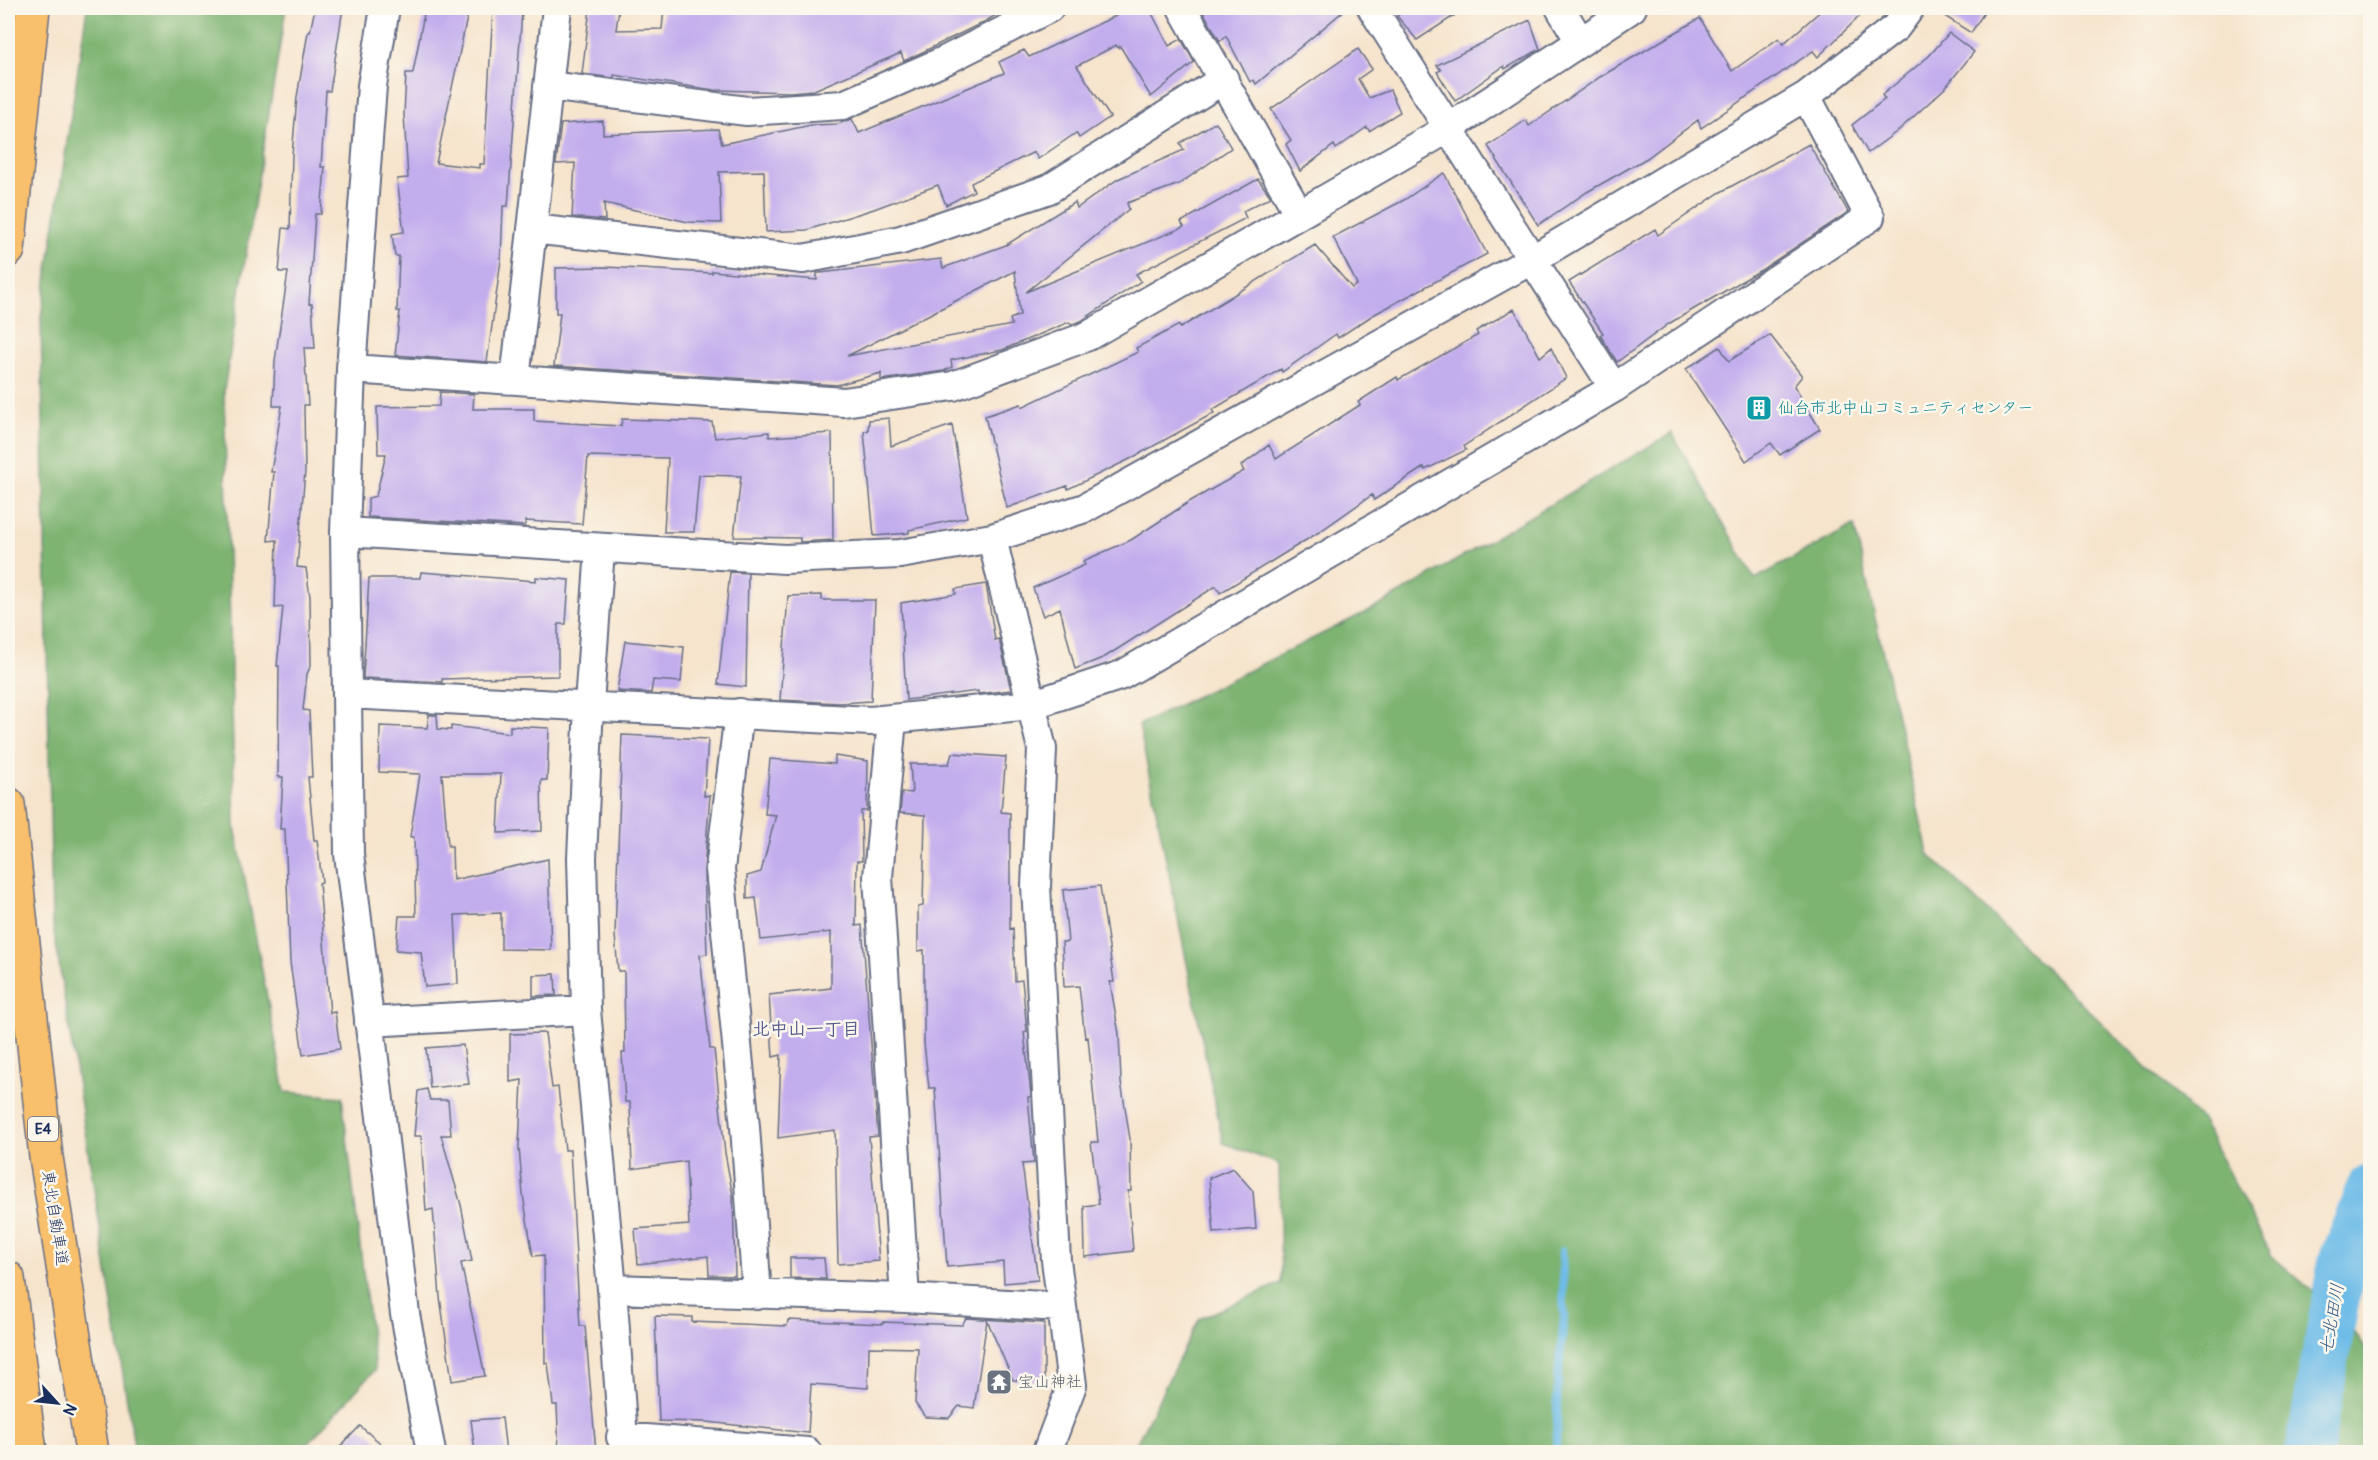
<svg xmlns="http://www.w3.org/2000/svg" width="2378" height="1460" viewBox="0 0 2378 1460" font-family="Pangolin,'Klee One',sans-serif">
<rect width="100%" height="100%" fill="#fbf7ec"/>
<filter id="ink" filterUnits="userSpaceOnUse"><feTurbulence type="fractalNoise" baseFrequency=".0167" numOctaves="2"/><feDisplacementMap in="SourceGraphic" scale="12" xChannelSelector="R" yChannelSelector="G"/><feConvolveMatrix kernelMatrix="1 2 1 2 8 2 1 2 1" color-interpolation-filters="sRGB"/></filter>
<filter id="wash" filterUnits="userSpaceOnUse"><feTurbulence type="fractalNoise" baseFrequency=".008" numOctaves="4" result="noise"/><feDisplacementMap in="SourceGraphic" scale="24" xChannelSelector="R" yChannelSelector="G"/><feGaussianBlur stdDeviation="1.35" result="paint"/><feColorMatrix in="noise" values="0 0 0 0 0 0 0 0 0 0 0 0 0 0 0 0 0 1.4 0 .05"/><feComposite in="paint" operator="in"/></filter>
<g filter="url(#wash)">
<rect width="100%" height="100%" fill="#f6e4cc"/>
<path fill="#7eb472" stroke="#4c7268" stroke-width="1.5" d="M87,8H286L224,390L235,827L285,1092L342,1097L375,1370L300,1452H135L52,919L41,317Z
M1672,433L1755,579L1854,525L1928,853L2202,1121L2272,1256L2349,1323L2370,1356V1452H1132L1199,1319L1281,1283L1279,1164L1223,1143L1139,725L1380,605Z"/>
<g fill="none" stroke-linecap="round" stroke-linejoin="round">
<path stroke="#6ebce8" stroke-width="8" d="M1556,1452L1558,1380L1564,1317L1562,1251"/>
<path stroke="#6ebce8" stroke-width="48" d="M2309,1452L2342,1262L2370,1189"/>
</g>
<g id="blocks">
<path fill="#c3aeed" fill-rule="evenodd" d="M315,8H343L330,91H326L321,167H325L321,214H315L309,304H312L315,348H304L308,405H304L305,471L297,567L306,568L310,597L311,665L307,674L303,710L309,711L312,777H308L314,840H317L322,882L319,883L330,1013L335,1012L340,1049L303,1055L290,962L285,829H280L283,777H278L279,666H277L283,607L275,608L277,540L268,541L274,472H271L282,406H273L275,361L288,272H279L283,228L290,229L292,155L297,97L308,32H310Z
M425,8H469L436,163L480,168V164H484L493,8L522,11L508,206H503L501,260L487,362L395,355L400,311H397L399,256H395L392,234L404,232L397,179L408,178L404,115L406,73H413Z
M590,8H619L616,30L662,29L664,8H1008L984,22L904,61L901,53L814,90L790,92L714,90L614,75V78L582,74Z
M1132,8H1149L1169,46L1181,39L1194,62L1151,97L1120,46L1118,48L1116,45L1077,66L1110,117L1079,138L1076,133L1038,159L1034,152L971,183L974,191L946,205L938,185L874,209L807,230L766,232L764,171L719,172L721,223L688,222L604,203L605,220L572,217L575,163L556,164L561,124L603,121V134L718,129L722,144L811,125L838,124L852,119L859,133L1004,73L999,62L1024,50L1029,57Z
M1201,8H1347L1256,84L1254,80L1250,82L1226,36L1220,41Z
M1408,8H1466L1417,40L1397,16Z
M1824,8H1868L1818,57L1813,51L1701,128L1698,120L1647,158L1587,192L1538,225L1488,146L1526,120L1529,126L1600,77L1700,18L1732,71L1779,38L1783,44Z
M1932,8H1987L1971,33Z
M1530,20L1540,49L1505,69L1504,66L1455,101L1437,72L1441,70L1437,65Z
M1949,33L1974,52L1945,88L1899,130L1868,153L1852,125L1885,99L1882,95L1929,56Z
M1358,49L1372,69L1358,79L1369,98L1390,90L1400,112L1369,131L1367,127L1336,149L1334,145L1300,171L1286,144L1291,140L1271,109Z
M1216,122L1231,148L1179,184L1127,203L1129,209L1026,292L1184,227L1181,222L1258,179L1271,197L1243,211L1246,218L1136,274L1141,281L1081,321L1072,324L1069,322L1002,350L951,360L952,367L944,371L881,380V373L837,385L554,366L560,313H556V268L605,267L712,273V271L817,280V273H820L941,259L943,268L1006,245L1075,202L1077,208L1118,179L1184,150L1180,143ZM1015,271L1020,315L1010,319L1012,325L847,356Z
M1809,144L1848,212L1761,270L1670,323L1617,362L1600,335L1603,333L1569,282L1655,229L1658,235L1719,193Z
M1444,173L1487,254L1373,315L1338,338L1336,334L1282,372L1281,369L1212,410L1214,413L1128,460L1068,489L1067,486L1007,508L985,416L1021,404L1022,407L1138,352L1136,348L1179,325L1180,328L1315,245L1352,288L1357,284L1333,237L1404,200Z
M1514,309L1540,357L1551,348L1566,378L1464,446L1466,450L1425,470L1424,467L1374,500L1372,495L1319,532L1220,593L1216,586L1105,657L1075,669L1060,608L1043,616L1033,588L1085,565L1083,561L1131,540L1189,502L1244,471L1241,466L1269,445L1276,459L1360,405L1358,402L1397,377L1398,380L1478,335L1476,331Z
M1770,335L1802,376L1794,386L1820,429L1780,455L1771,443L1746,461L1686,369L1720,347L1729,361Z
M440,392L474,394L473,409H534V421L621,426L622,419L712,422L715,438L769,432V437L832,433L833,540L800,542V538L734,537L741,476L699,475L694,532H664L668,458L588,456L582,524L525,521V526L368,517V498L376,496L386,454H378L377,407L439,406Z
M889,418L891,446L952,425L967,517L909,530V533L874,536L864,431H868L869,420Z
M421,572L536,581V577L569,580L566,624H558V676L442,679V682L363,678L369,578H420Z
M730,572L748,573L746,687L718,684Z
M986,584L995,640L999,639L1011,690L978,694V691L906,700L901,603L956,594L955,589Z
M822,595V600H875L871,701L840,703L780,700L788,596Z
M625,641L684,647L681,682L653,680L651,693L617,691Z
M429,715H437L438,729L451,730V726L510,733V726L549,728L547,780H541L542,831L498,833L501,774H442L448,846H452L453,880L548,859L551,950L501,949V913L455,915L458,984L425,987L421,952L396,950L399,916H416L414,837H410L420,774L379,772L380,726L427,728Z
M622,735L708,739L704,796L710,795L704,870L707,954L700,955L710,1049H714L725,1153L733,1196L735,1276L709,1275L708,1256L638,1264L635,1229L689,1225L686,1161L632,1169L630,1102H625L622,1053H625L624,971H618L615,935Z
M952,753L1006,757L1001,812L1010,813V929L1013,928L1015,981L1022,980L1027,1031L1024,1032L1030,1085L1031,1097H1028L1034,1163L1022,1164L1038,1280L1004,1283L1003,1262L947,1267L935,1088H929L924,1043V950L918,951V907L923,906L925,815L900,813L902,792L912,793L910,764H949Z
M835,756L868,761L867,811H861L862,861H857L856,926L862,925L878,1136L869,1137L879,1261L838,1264L835,1130L778,1138L781,1055L773,1057L769,995L831,988V932L761,940L756,898L747,899V876L761,872L776,815L765,814L770,759L835,764Z
M1100,886L1114,982H1110L1119,1034L1121,1082L1130,1139L1131,1191H1128L1133,1251L1085,1257L1084,1206L1099,1204L1091,1142H1098L1088,1037L1085,1038L1079,986L1064,987L1062,942H1068L1063,890Z
M555,974L556,995L533,996V975Z
M545,1033L552,1088L558,1087L565,1150H570L580,1326H585L596,1452H559L557,1405H553L548,1363H545L544,1255L533,1256L523,1195L519,1148L522,1080L510,1082V1034Z
M463,1045L469,1084L430,1088L426,1048Z
M427,1089L430,1100H448L451,1135H441L461,1205L472,1261L461,1263L485,1376L452,1381L440,1297L433,1209L426,1211L421,1136H414L418,1091Z
M1233,1168L1253,1191L1256,1229L1214,1233L1209,1178Z
M790,1258H824L826,1279L790,1278Z
M655,1316L692,1317V1322L787,1326L788,1320L883,1324V1322L962,1325L966,1318L1044,1323V1381L1013,1380L987,1320L974,1408L959,1406L949,1418L925,1417L915,1403L918,1348L869,1347L868,1388L811,1384L808,1433L707,1422L659,1421Z
M502,1418L506,1452H475L471,1420Z
M360,1426L391,1452H335Z"/>
</g>
</g>
<g filter="url(#ink)">
<use href="#blocks" fill-opacity="0" stroke="#686e84" stroke-width="1.5"/>
<g fill="none" stroke-linecap="round" stroke-linejoin="round">
<g stroke="#686e84" stroke-width="32">
<path id="street" d="M385,8L372,86L351,369L345,532L349,854L405,1314L431,1452
M1182,8L1299,214
M1372,8L1614,388
M1560,8L1580,41
M548,86L747,111L843,105L946,60L1049,8
M532,229L803,259L901,240L1049,189L1224,79
M351,369L844,402L953,386L1088,336L1449,128L1632,8
M515,380L557,8
M345,532L785,559L900,554L992,538L1085,508L1533,259L1806,96L1896,27L1910,8
M992,538L1042,749L1036,886L1056,1260L1072,1385L1047,1452
M600,549L589,704L582,858L586,1010L612,1289L624,1452
M347,694L871,721L1031,705L1122,675L1614,388L1870,217L1806,96
M739,713L720,869L745,1127L757,1295
M892,719L878,877L905,1298
M369,1022L586,1010
M612,1289L905,1298L1061,1307
M621,1437L807,1452"/>
</g>
<g stroke="#686e84" stroke-width="36">
<path id="highway" d="M8,250L33,8
M8,804L46,1157L92,1452
M8,1278L30,1452"/>
</g>
<use href="#street" stroke="#fff" stroke-width="28"/>
<use href="#highway" stroke="#f8bf6c" stroke-width="33"/>
</g>
</g>
<defs>
<g id="building-square" transform="scale(1.35)"><rect x="-9" y="-9" width="18" height="18" rx="4" fill="#0f9aa8" stroke="#fbf7ec"/><path d="M-4-6H4V6H1V3H-1V6H-4ZM-2.5-4.3h1.7v1.8h-1.7ZM.8-4.3h1.7v1.8H.8ZM-2.5-1h1.7V.8h-1.7ZM.8-1h1.7V.8H.8Z" fill="#fff"/></g>
<g id="temple-square" transform="scale(1.35)"><rect x="-9" y="-9" width="18" height="18" rx="4" fill="#6b7280" stroke="#fbf7ec"/><path d="M0-6L5-2H3V0L6.5 2.5H4V6H1.5V3h-3V6H-4V2.5H-6.5L-3 0V-2H-5Z" fill="#fff"/></g>
</defs>
<g fill-rule="evenodd">
<use href="#building-square" x="1759" y="408"/>
<use href="#temple-square" x="999" y="1382"/>
</g>
<g text-anchor="middle" dominant-baseline="central" stroke-width="5" stroke-linejoin="round" paint-order="stroke">
<rect fill="#fbf7ec" stroke="#5e6b89" stroke-width="1.5" x="28" y="1117" width="30" height="24" rx="4.5"/>
<g font-size="15" font-weight="bold" fill="#1b2f5e">
<text x="43" y="1129">E4</text>
</g>
<g font-size="16" fill="#0d838f" stroke="#fbf7ec" text-anchor="start">
<text x="1778" y="408">仙台市北中山コミュニティセンター</text>
</g>
<g font-size="16" fill="#1b2f5e" stroke="#fbf7ec">
<text transform="translate(55 1218) rotate(81)">東北自動車道</text>
</g>
<g font-size="16" fill="#5b616d" stroke="#fbf7ec" text-anchor="start">
<text x="1018" y="1382">宝山神社</text>
</g>
<g font-size="18" font-weight="bold" fill="#565b90" stroke="#fbf7ec">
<text x="806" y="1029">北中山一丁目</text>
</g>
<g font-size="18" font-style="italic" fill="#345987" stroke="#fbf7ec">
<text transform="translate(2332 1319) rotate(-80)">七北田川</text>
</g>
</g>
<rect width="2378" height="1460" fill="none" stroke="#fbf7ec" stroke-width="30"/>
<g transform="translate(57 1403) rotate(117)" stroke="#fbf7ec" stroke-width="4.5" paint-order="stroke">
<path d="M0-4.5L10 22L0 15L-10 22Z" fill="#1b2f5e"/>
<text y="-9" font-size="16" font-weight="bold" text-anchor="middle" fill="#1b2f5e">N</text>
</g>
</svg>
